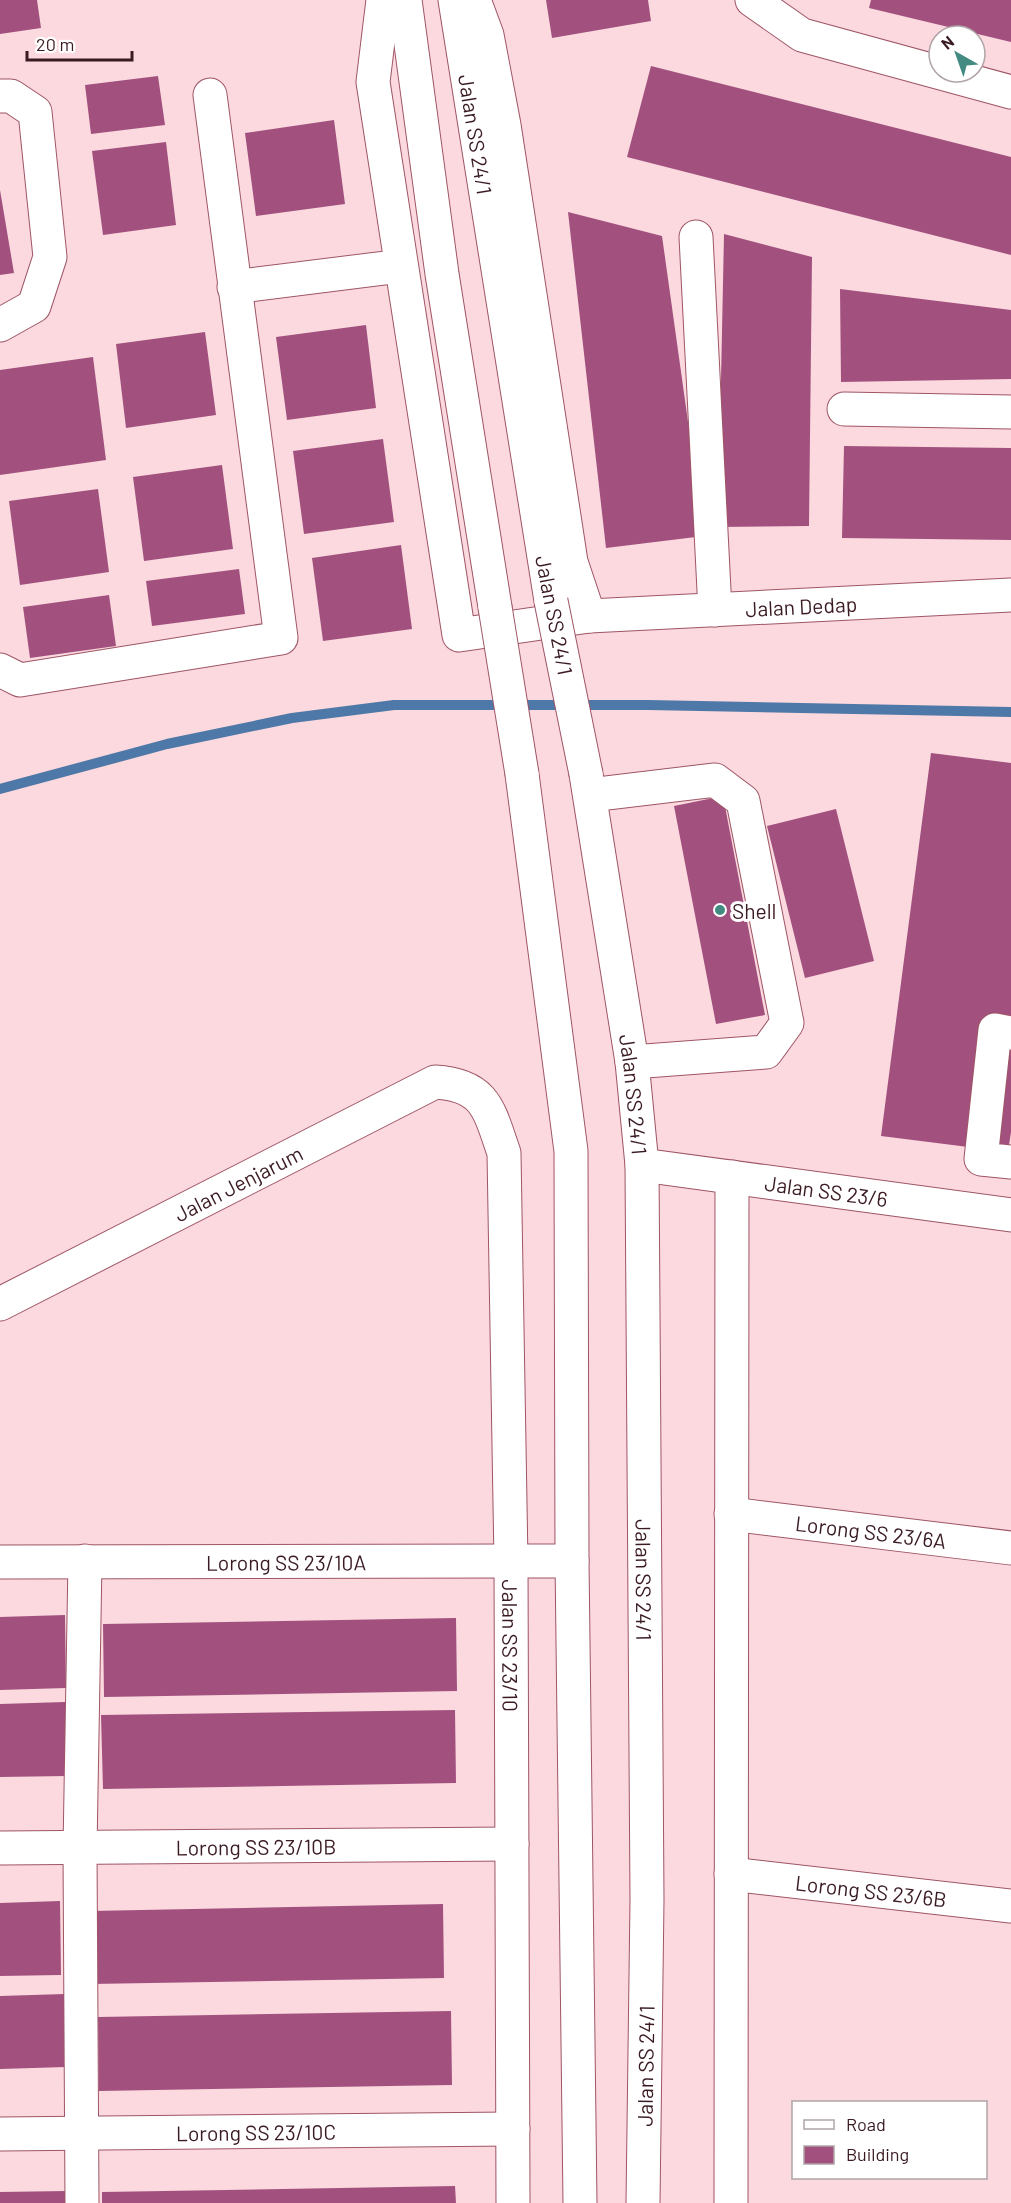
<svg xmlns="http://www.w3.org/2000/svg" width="1011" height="2203" viewBox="0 0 1011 2203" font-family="Barlow,sans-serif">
<rect width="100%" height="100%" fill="#fbd9de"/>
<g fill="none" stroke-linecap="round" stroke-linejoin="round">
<path stroke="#4e78a7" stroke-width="10" d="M0,789L167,744L292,718L394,705H648L1011,712"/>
</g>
<path fill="#a2517f" d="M0,0H37L41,28L0,34Z
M546,0H648L651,21L552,38Z
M871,0H1011V42L869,8Z
M651,66L1011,157V255L627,157Z
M158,76L165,125L91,134L85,85Z
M334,120L345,204L256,216L245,133Z
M166,142L176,225L103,235L92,151Z
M0,190L14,273L0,275Z
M568,212L662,236L704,536L606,548Z
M724,234L812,257L809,526L718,527Z
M840,289L1011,310V379L841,382Z
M366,325L376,408L287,420L276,337Z
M205,332L216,415L126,428L116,344Z
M93,357L106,460L0,475V370Z
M383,439L394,522L304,534L293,451Z
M844,446L1011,448V540L842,538Z
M222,465L233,549L144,561L133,477Z
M98,489L109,572L20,585L9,501Z
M401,545L412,629L323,641L312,558Z
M239,569L245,614L152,626L146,581Z
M109,595L116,646L30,658L23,607Z
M931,753L1011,763V1132L1008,1152L881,1136Z
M723,796L765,1015L716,1024L674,806Z
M836,809L874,961L805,978L767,826Z
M65,1615L66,1688L0,1690V1617Z
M456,1618L457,1691L104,1697L103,1624Z
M65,1702L67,1776L0,1777V1704Z
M455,1710L456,1783L103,1789L101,1715Z
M60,1901L61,1975L0,1976V1903Z
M443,1904L444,1978L91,1984L90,1911Z
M65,1994L66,2067L0,2069V1996Z
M451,2011L452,2085L99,2091L98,2017Z
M455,2186L456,2203H102V2192Z
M66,2191V2203H0V2192Z"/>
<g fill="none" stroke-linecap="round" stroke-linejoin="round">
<g stroke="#9e5565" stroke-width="35">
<g id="minor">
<path id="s1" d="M383,0L373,82L459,635L589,616L1011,595"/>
<path d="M474,0L487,35L504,125L571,562L589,616"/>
<path d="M752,0L802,35L1011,92"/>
<path d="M0,96H11L35,112L50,257L34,306L0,325"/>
<path d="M696,237L715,610"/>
<path d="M234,287L401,266"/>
<path d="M844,409L1011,412"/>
<path d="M0,670L20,680L281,638L210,95"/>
<path d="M590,795L715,780L743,801L787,1023L766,1052L632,1062"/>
<path d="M1011,1033L995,1030L981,1159L1011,1162"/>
<path id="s2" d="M642,1165L1011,1215"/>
<path id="s3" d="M0,1304L435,1082C486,1085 489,1110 504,1153L511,1562L513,2203"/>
<path id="s4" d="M731,1514L1011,1548"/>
<path id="s5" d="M0,1562L572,1561"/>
<path id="s6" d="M0,1848L512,1844"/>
<path id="s7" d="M731,1874L1011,1906"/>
<path id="s8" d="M0,2134L513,2129"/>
<path d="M82,2203L80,1849L85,1561"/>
<path d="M731,2203L732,1177"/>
</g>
</g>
<g stroke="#9e5565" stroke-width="35">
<g id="major">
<path d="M405,0L442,274L495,607"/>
<path id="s9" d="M455,0L551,601"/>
<path d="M522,774L571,1151L572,1561L580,2203"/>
<path id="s10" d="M586,774L632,1062L642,1165L647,1900L643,2203"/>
</g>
</g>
<use href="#minor" stroke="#fff" stroke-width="33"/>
<use href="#major" stroke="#fff" stroke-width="33"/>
<g stroke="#9e5565" stroke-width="35" stroke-linecap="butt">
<path id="major-bridge" d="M551,601L586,774
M495,607L522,774"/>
</g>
<use href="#major-bridge" stroke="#fff" stroke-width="33"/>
</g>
<circle fill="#438a83" stroke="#fff" stroke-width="2" cx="720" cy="910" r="6"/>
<g text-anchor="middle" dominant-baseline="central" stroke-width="6" stroke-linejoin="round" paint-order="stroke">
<g font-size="21" fill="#3a1b22" stroke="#fff">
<text stroke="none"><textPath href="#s9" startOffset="136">Jalan SS 24/1</textPath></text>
<text stroke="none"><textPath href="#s1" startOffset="986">Jalan Dedap</textPath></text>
<text transform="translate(555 615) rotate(79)">Jalan SS 24/1</text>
<text stroke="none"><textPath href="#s10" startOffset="324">Jalan SS 24/1</textPath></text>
<text stroke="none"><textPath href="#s3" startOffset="267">Jalan Jenjarum</textPath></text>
<text stroke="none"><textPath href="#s2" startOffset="186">Jalan SS 23/6</textPath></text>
<text stroke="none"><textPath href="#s4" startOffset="141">Lorong SS 23/6A</textPath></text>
<text stroke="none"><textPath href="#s5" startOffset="286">Lorong SS 23/10A</textPath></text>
<text stroke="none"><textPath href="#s10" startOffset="810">Jalan SS 24/1</textPath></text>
<text stroke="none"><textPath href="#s3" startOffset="1090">Jalan SS 23/10</textPath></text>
<text stroke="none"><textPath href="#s6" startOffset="256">Lorong SS 23/10B</textPath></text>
<text stroke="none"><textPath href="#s7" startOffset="141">Lorong SS 23/6B</textPath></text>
<text transform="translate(645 2066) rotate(-89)">Jalan SS 24/1</text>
<text stroke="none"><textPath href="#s8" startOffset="256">Lorong SS 23/10C</textPath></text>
</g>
<g font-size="21" fill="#3a1b22" stroke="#fff" text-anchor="start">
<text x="732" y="910">Shell</text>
</g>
</g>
<rect x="792" y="2101" width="195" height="78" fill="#ffffff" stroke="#b0a4a7" stroke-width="1.5"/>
<rect x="804" y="2120" width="30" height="9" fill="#ffffff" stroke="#b0a4a7" stroke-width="1.5"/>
<text x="846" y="2131" font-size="18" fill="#3a1b22">Road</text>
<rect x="804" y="2146" width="30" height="18" fill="#a2517f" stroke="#b0a4a7" stroke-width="1.5"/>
<text x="846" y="2161" font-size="18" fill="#3a1b22">Building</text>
<g transform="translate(957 54) rotate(320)"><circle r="28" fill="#ffffff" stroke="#b0a4a7" stroke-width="1.5"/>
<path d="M0-4.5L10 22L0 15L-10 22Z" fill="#438a83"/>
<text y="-9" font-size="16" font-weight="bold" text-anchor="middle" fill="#3a1b22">N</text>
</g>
<path d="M27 51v9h105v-9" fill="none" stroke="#3a1b22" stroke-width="3"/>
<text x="36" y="51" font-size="18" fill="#3a1b22" stroke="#ffffff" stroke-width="4.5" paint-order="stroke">20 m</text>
</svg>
